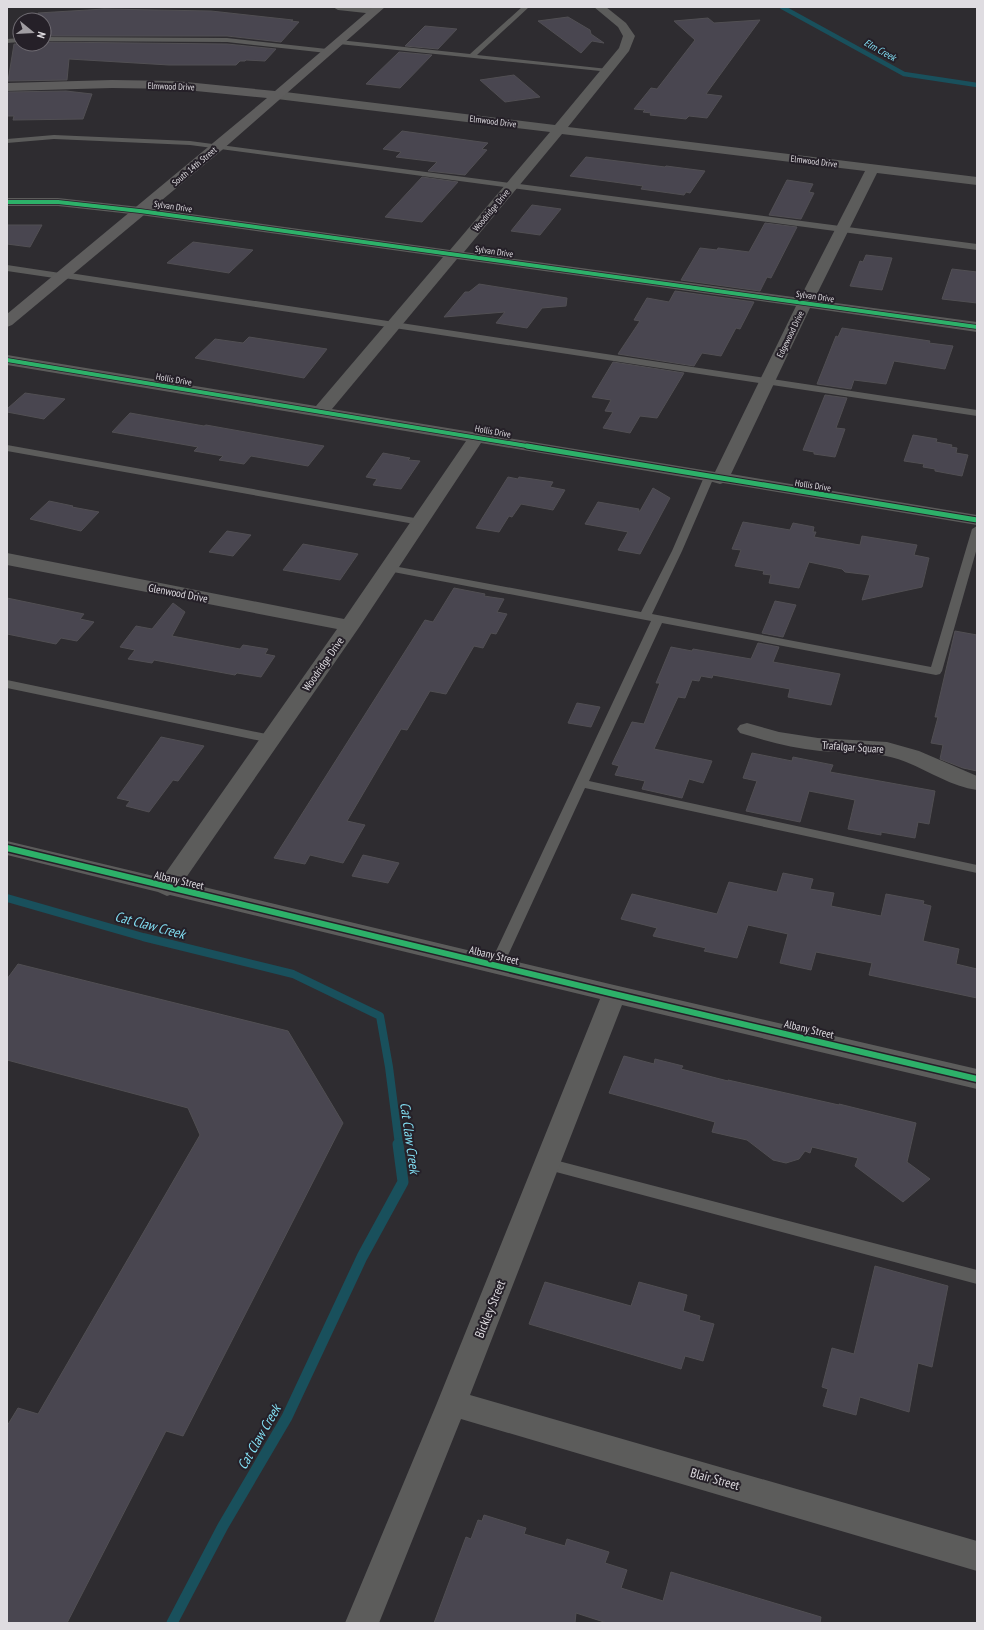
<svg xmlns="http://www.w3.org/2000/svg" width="984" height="1630" viewBox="0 0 984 1630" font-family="'PT Sans Narrow',sans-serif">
<rect width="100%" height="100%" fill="#2e2c30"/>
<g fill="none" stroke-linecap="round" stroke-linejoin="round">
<path stroke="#19505c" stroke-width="4.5" d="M782,7L904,74L977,85"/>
<path stroke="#19505c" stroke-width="8" d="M7,898L143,937L293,974L380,1016L389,1067L399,1145"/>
<path stroke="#19505c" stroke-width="11" d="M172,1623L223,1526L287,1417L362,1257L403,1182L398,1144"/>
</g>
<path fill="#494650" stroke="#514f53" d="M104,9L211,11L293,20L291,21L299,22L281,42L227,36H44V20H39L38,13Z
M568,17L590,30L591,34L604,43L592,41L581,53L538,21Z
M708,18L714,23L760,20L706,94L722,96L707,118L689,116L686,119L650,115L651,113L643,112L645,110L634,109L651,88L657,89L695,40L674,21Z
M425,26L457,29L438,49L405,46Z
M44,42L227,44L276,49L265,61L246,60L245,61H240L236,65H169L69,59L67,80L8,81L14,44H44Z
M399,52L432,55L400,88L366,84Z
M514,75L540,97L505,102L480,80Z
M66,91L92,94L83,119L13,120L14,116H7V92Z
M402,131L488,143L482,149L487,150L465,175L428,171L437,162L396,157L401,152L383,149Z
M586,157L665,167L666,166L705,171L690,193L686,192L684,195L641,189L643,186L570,176Z
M422,177L458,182L422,222L385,217Z
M787,180L813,184L809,192L814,193L801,219L769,215Z
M532,205L561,209L540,235L511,231Z
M765,223L797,227L771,278L767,277L760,291L681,280L700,248L717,250L718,248L749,252Z
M7,225H42L30,247L7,244Z
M193,242L253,250L229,273L167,263Z
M866,255L892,258L882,290L850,286L860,261L863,262Z
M952,269L977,272V303L942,299Z
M479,284L567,298L566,306L542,308L527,328L496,323L505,312L444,317L465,292H469Z
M675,291L754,302L740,329L736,328L721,356L702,353L694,366L618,354L640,321L634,320L647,298L669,302Z
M842,328L930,341L929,343L953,346L945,369L894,361L886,384L854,380L851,389L817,384L836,336L838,337Z
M249,337L327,349L304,378L195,358L215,339L243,343Z
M613,362L684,373L657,418L640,416L630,433L603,428L613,412L605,411L611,400L592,397Z
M25,393L65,399L44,419L7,412V409Z
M825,395L847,398L836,428L845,429L835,457L814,454V452L803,450Z
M130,413L204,426L206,425L324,446L308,466L251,456L244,464L219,460L223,456L194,451L198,447L112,432Z
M913,435L937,439L936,442L952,445L951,447L957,448L956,453L968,455L962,476L935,471V469L923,467L924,464L904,461Z
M383,453L410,458L408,460L420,461L401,489L373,485L377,479L366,477Z
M508,477L518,479L519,477L553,482L550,487L565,490L553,510L521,504L512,517L509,516L499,532L476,528Z
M653,488L670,498L640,554L618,550L628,532L585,524L598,502L639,509L638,511H640Z
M49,501L73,506L72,507L99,512L81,531L30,519Z
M743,522L790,530L793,523L814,527L813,532H816L814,537L860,545L862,536L917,545L914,555L929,558L922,587L862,600L870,575L845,572L842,569L809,562L799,588L769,583L771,575L763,574L764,571L735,566L741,550L732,549Z
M227,531L251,535L233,556L209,552Z
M303,544L358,554L340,580L283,570Z
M454,588L485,594L484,596L504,599L497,612L507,614L496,634L491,633L483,648L474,646L446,694L430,691L407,730L401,729L347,821L365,825L343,863L310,855L305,864L274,858L425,620L433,622Z
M7,598L84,614L80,619L94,622L77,641L61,638L56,644L7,634Z
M775,601L796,605L783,637L762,633Z
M173,603L185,612L172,636L240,649L243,645L268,649L265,654L275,656L261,677L237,673L235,675L154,660L152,663L128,659L135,650L120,647L136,626L152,629Z
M955,631L977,635V771L963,768L940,759L943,745L931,743L938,717H935Z
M758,643L779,647L773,662L840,674L831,705L788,697L790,689L713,675L712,678L701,676L699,681L692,680L685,698L678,697L654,749L712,761L703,783L689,779L682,798L642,789L645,781L615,775L619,766L612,764L632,722L644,724L660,683H656L671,647L692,651L693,649L751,659Z
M577,703L600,707L591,727L568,723Z
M161,737L204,746L178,781L173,780L149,812L126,806L130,801L117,798Z
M752,753L792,761L793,757L833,765L830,772L935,791L929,824L918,822L915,838L881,832V835L848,829L855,800L809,791L800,822L746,811L757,781L743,778Z
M363,855L399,863L388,883L352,876Z
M783,873L813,879L810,889L834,893L831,906L881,916L886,894L924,901L923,904L931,906L923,941L959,949L956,964L977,969V998L869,975L872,963L816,952L811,970L780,963L788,934L748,925L737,958L704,951L706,948L653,936L657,928L621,919L632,894L717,914L729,882L777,892Z
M18,964L288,1031L343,1123L183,1436L166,1431L67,1623H7V1426L18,1408L38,1414L200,1135L188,1108L7,1060V979Z
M624,1056L654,1064L655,1059L683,1066L681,1069L728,1081V1080L839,1105V1104L916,1123L907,1162L930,1179L903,1202L855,1166L858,1158L812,1147L810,1153L805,1151L799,1159L786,1163L773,1160L747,1140L712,1132L715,1122L609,1093Z
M875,1266L948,1286L932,1367L918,1363L909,1412L860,1397L856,1415L823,1406L828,1389L822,1387L832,1348L854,1354Z
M545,1282L631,1306L639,1282L687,1295L683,1311L700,1316L699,1320L714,1324L703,1361L685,1356L681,1369L529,1324Z
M484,1515L526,1528L524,1534L565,1546L567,1539L609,1552L605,1563L627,1570L621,1588L663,1601L671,1572L821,1617L820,1623H607L576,1613L575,1623H434L466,1537L471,1539L478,1520L482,1521Z"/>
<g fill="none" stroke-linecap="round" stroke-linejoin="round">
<path fill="#5c5c5b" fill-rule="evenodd" d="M522,7H529L477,55L608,69L611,71L610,72L339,44L336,42L339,40L470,54Z
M44,37L227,38L327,49L330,51L327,53L227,42L44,41Z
M20,38V42L7,43V39Z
M54,135L190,141L977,244V250L190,145L54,139L7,143V139Z
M7,265L60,273L63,272L977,410V416L64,278L61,279L7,271Z
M7,445L420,519L425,522L420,525L7,451Z
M709,474L714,477L682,551L652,614L931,667L972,529L977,526V548L942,671L940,674L936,675L662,623L589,781L977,865V873L585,788L503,966L501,970L496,971L491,970L489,966L651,621L388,571L382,568L388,565L641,612L672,551L704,477Z
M7,680L271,735L275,736L277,739L275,742L271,743L7,688Z
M547,1158L977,1270V1284L541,1168L539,1164L541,1160Z"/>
<path fill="#5c5c5b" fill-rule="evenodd" d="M333,7H368L379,9L380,11L375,14L338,10Z
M594,7H606L626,23L635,36L629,51L568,127L977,177V185L877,173L814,300L977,322V332L810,308L731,474L977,515V525L723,483L720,484L713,482L481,443L360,626L183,882L614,985L977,1069V1089L622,1005L470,1395L977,1541V1571L461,1419L379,1623H345L437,1403L600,999L170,895L167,896L158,892L7,855V841L162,878L337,629L7,565V553L344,619L466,441L7,365V355L316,406L443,257L140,215L58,206H7V198H58L140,207L450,250L550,132L277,99L273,98L271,95L273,92L277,91L555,125L619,48L623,36L618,27ZM562,134L865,171L800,298L464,252ZM457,259L796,306L715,472L332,409Z
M747,723L779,732L818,738L887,742L919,751L977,776V790C945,786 918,762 886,756C865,751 842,753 820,751C792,748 766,741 740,733L737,729L740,725Z"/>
<path fill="#5e5d5d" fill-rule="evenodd" d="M373,7H385L222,150L12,325L7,327V314L267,98L176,89L112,88L7,91V83L112,80L176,81L275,91Z"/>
<g stroke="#252028" stroke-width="5.5">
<path id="cycleway-far2" d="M7,202H58L140,211L977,327
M7,360L533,447"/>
</g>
<g stroke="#252028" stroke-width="7">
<path id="cycleway-far1" d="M527,446L977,520"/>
</g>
<g stroke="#252028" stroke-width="9">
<path id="cycleway" d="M7,848L614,994L977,1079"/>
</g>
<use href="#cycleway-far2" stroke="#2db169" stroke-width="4"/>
<use href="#cycleway-far1" stroke="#2db169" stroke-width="5"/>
<use href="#cycleway" stroke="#2db169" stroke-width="6"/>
</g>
<g text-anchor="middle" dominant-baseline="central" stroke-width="4" stroke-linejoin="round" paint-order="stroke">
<g font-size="9" fill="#dfdce1" stroke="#252028">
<text transform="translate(171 86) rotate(2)">Elmwood Drive</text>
<text transform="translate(493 121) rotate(7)">Elmwood Drive</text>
<text transform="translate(814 161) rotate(7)">Elmwood Drive</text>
<text transform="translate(194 166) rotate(-40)">South 14th Street</text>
<text transform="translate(173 206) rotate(8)">Sylvan Drive</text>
<text transform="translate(491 210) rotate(-50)">Woodridge Drive</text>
<text transform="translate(494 251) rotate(8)">Sylvan Drive</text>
<text transform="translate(815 296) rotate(8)">Sylvan Drive</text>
<text transform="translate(790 334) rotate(-64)">Edgewood Drive</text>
<text transform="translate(174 379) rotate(10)">Hollis Drive</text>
<text transform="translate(493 431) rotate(10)">Hollis Drive</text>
<text transform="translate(813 485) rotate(9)">Hollis Drive</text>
</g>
<g font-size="10" font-style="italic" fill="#82dff3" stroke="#252028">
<text transform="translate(880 50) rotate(29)">Elm Creek</text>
</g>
<g font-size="11" fill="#dfdce1" stroke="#252028">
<text transform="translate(178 593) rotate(11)">Glenwood Drive</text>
<text transform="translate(323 664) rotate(-55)">Woodridge Drive</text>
<text transform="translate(853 747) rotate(4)">Trafalgar Square</text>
<text transform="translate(179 880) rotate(13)">Albany Street</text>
<text transform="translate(494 955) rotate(13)">Albany Street</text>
<text transform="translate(809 1029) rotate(13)">Albany Street</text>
</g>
<g font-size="13" fill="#dfdce1" stroke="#252028">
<text transform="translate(490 1309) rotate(-68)">Bickley Street</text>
<text transform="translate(715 1479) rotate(16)">Blair Street</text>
</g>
<g font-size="14" font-style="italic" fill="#82dff3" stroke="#252028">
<text transform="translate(150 925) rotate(15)">Cat Claw Creek</text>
<text transform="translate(410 1138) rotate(82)">Cat Claw Creek</text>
<text transform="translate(259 1437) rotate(-60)">Cat Claw Creek</text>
</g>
</g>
<rect width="984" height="1630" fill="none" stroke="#dfdce1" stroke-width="16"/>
<g transform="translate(32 32) rotate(108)"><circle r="19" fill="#252028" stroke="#6f6b72"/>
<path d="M0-3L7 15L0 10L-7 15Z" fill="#a19ea3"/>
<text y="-6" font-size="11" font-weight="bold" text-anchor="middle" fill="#dfdce1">N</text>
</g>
</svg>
